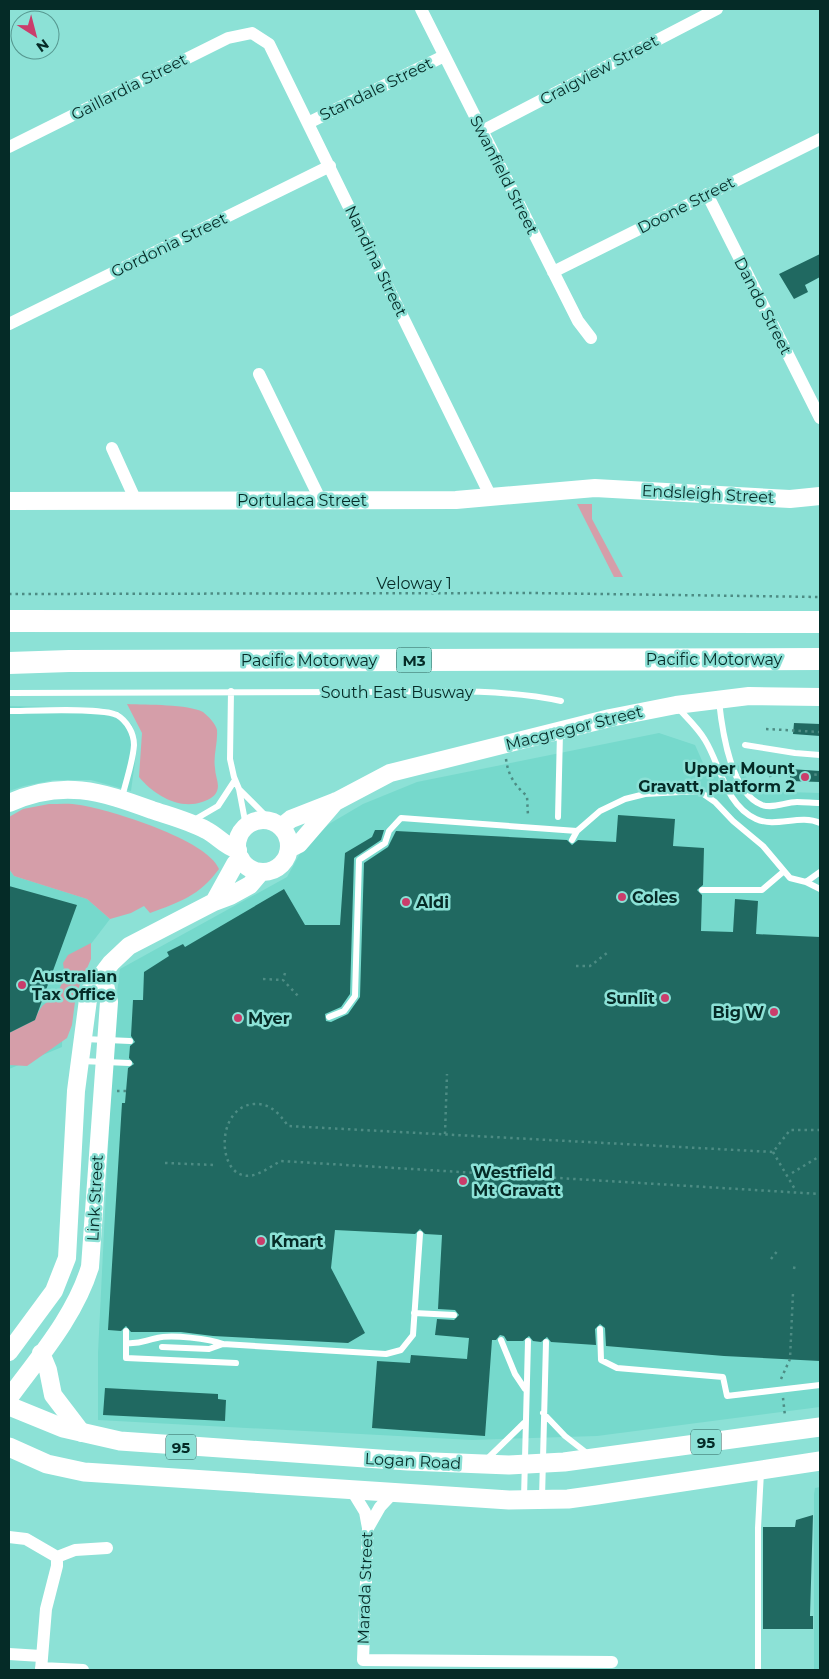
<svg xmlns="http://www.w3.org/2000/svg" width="829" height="1679" viewBox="0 0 829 1679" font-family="Montserrat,sans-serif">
<rect width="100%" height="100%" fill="#8ce1d6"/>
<path fill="#76d9cc" d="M9,706L100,708L119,712L132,725L137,747L131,791L91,780H54L24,786L9,791Z
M659,733L695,745L708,774L737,763L755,791L820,793V1407L597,1436L472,1440L98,1420V1353L115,1009L120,969L287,877L302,850L329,824L363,804L417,782Z
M9,869L14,876L87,899L110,919L81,957L63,997L62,1047L9,1069Z
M820,1487V1670H814V1494L815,1488Z"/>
<path fill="#d59ea9" d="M577,504H592V519L623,577H614Z
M127,704C147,705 188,704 203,712C208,716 216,724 217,730C218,743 213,756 215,768C215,776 220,784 217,791C215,797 208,800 202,802C179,810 154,795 139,777L142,733Z
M49,804C59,804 70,803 80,805C111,810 208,840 219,869C199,896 180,902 150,913L144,906L131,913L110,919L87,899L14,876L9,869V817L23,809Z
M91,943V959L76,994L72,1025L67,1038L27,1066L9,1065V1033L35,1020C39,1009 43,1002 55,999L65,976L63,963L68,955Z"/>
<path fill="#206961" d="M820,254V277L805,285L808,292L794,299L779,274Z
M794,723L820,724V736L793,734Z
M790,769L820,771V782L790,781Z
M618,815L675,819L673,846L704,848L703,885L697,890L702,895L701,931L733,932L735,899L758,901L756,934L820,937V1361L724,1356L606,1346L605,1328L600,1324L595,1329L596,1345L551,1342L547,1337L541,1342L533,1341L529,1336L523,1341H507L504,1336L500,1335L496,1340H492L485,1436L372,1428L377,1361L410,1363L411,1355L467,1359L469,1338L435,1335L437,1319L454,1320L459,1315L455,1310L438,1309L442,1235L425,1234L420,1229L415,1234L335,1230L331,1268L365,1333L348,1343L213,1336L181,1332H131L126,1326L121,1331L108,1330L122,1103H125L128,1068L134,1064L129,1058L130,1046L135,1042L131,1036L133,1000H143L144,972L169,956L167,952L183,944L185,947L284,889L305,925H340L345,853L372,837L375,830H384L381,840L354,858L350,994L341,1007L325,1014L326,1021L331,1022L348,1014L360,997L364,863L388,847L396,831L567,840L572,845L578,840L616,842Z
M9,886L77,905L35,1020L9,1033Z
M105,1388L218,1394V1399L226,1400L225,1421L103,1415Z
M813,1515L810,1616H813V1629H763V1527H795L796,1520Z"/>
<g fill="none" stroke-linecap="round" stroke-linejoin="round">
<path stroke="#4d8c84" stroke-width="2.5" stroke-dasharray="2.5 4" stroke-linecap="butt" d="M9,594L530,593L820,597
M766,729L820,732
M506,759C508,775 515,786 527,796L528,816
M769,776L790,773L820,775
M576,966H590L607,953
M285,973L283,980L299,997
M263,979L283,980
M117,1091H126
M820,1130H790L773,1152L288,1126C279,1113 270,1103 254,1104C212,1107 217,1189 257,1174C265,1171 273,1165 281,1161L820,1194
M445,1134L447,1074
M773,1152L796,1191
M165,1163L214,1165
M792,1173L820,1156
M771,1259L778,1250
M794,1269L795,1264
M781,1379L790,1359L793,1293
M783,1398L785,1416"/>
<path stroke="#fff" stroke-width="6" d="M231,691L230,759L234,777L239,789L246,826
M9,693C124,692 239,692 354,692C422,692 494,687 561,701
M719,701C722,730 731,793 762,805C774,809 785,802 797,802C805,802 813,803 820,803
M678,708C687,718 698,728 705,740C721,766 725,805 756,819C776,828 800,814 820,823
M9,711C29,711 102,707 117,715C127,721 134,733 134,745C133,762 126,780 122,798
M745,745L795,753L820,755
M239,789L264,814L267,820
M558,817L560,733
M194,820L218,806L235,780
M572,840L577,831
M806,882L820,872
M702,890H762L783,872
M329,1017L344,1011L355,996L359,860L385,843L389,831L401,818L577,831L600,811L625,799L645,794L699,791L715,802L733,821L763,846L790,878L806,882L820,889
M84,1039L130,1041
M81,1061L129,1063
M414,1313L454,1315
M600,1329L601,1360L617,1368L723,1377L727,1396L820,1385
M126,1331V1358L236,1363
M501,1340L515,1374L525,1389
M126,1343C142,1344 143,1341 157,1338C171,1334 210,1339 223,1344L386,1354L401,1350L413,1335L420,1234
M162,1347L209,1349L223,1344
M543,1413L565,1436L588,1454
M486,1460L524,1423
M524,1498L528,1341
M542,1498L546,1342
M758,1670V1528L761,1472"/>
<path stroke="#fff" stroke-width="12" d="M421,9L578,321L591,338
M308,123L444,56
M482,131L717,9
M9,147L228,38L252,33L269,44L491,497
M707,194L820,418
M553,272L820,139
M9,324L330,166
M259,374L320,499
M112,448L136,501
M351,1489L365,1512L368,1528L363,1660L612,1662
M368,1528L380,1507L394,1492
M9,1537L26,1539L57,1557V1566L46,1609L41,1670
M57,1557L75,1550L107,1548
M9,1654L41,1656
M41,1668L83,1670"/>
<path stroke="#fff" stroke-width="18" d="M9,501L456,500L595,488L790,499L820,496
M9,803C62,779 101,791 152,810C170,816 189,821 206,830C218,836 224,846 238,850
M237 846a26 26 0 1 1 52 0a26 26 0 1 1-52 0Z
M281,827L291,819L337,801L390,773L610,718L676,705L749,696L820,697
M289,849L299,844L336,801
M214,902L235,864L241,859
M9,1352L54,1291L67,1258L76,1091L89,992L111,963L129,946L214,902L230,896L250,885L261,872
M41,1353L48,1370L53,1395L82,1433
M9,1398C39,1357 75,1316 90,1267L109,1002L103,976"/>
<path stroke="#fff" stroke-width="19" d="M9,1406L63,1428L120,1441L408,1461L509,1465L564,1462L820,1427
M9,1447L47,1464L84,1472L509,1500L568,1499L597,1495L820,1461"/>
<path stroke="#fff" stroke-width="22" d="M9,621L820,622
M9,663L69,661L820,659"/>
</g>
<g fill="#ca3d6b" stroke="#8ce1d6" stroke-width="2">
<circle cx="805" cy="777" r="5"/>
<circle cx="622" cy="897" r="5"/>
<circle cx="406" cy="902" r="5"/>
<circle cx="22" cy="985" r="5"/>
<circle cx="665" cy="998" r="5"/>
<circle cx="774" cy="1012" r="5"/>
<circle cx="238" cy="1018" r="5"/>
<circle cx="463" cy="1181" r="5"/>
<circle cx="261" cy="1241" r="5"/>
</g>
<g text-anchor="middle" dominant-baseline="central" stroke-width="5" stroke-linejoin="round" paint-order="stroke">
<g fill="#8ce1d6" stroke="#2e625c" stroke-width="1">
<rect x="396.5" y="647.5" width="35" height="25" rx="4"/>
<rect x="691" y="1429.5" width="30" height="25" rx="4"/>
<rect x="166" y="1434.5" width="30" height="25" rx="4"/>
</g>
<g font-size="15" font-weight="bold" fill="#052b27">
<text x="414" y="660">M3</text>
<text x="706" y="1442">95</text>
<text x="181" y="1447">95</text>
</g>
<g font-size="16" fill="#052b27" stroke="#8ce1d6">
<text transform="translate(599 70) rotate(-28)">Craigview Street</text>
<text transform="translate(129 87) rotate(-27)">Gaillardia Street</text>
<text transform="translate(376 89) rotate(-26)">Standale Street</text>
<text transform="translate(504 175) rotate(63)">Swanfield Street</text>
<text transform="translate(686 205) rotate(-27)">Doone Street</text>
<text transform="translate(169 245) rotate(-26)">Gordonia Street</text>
<text transform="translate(376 261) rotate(64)">Nandina Street</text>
<text transform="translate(763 306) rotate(63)">Dando Street</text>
<text transform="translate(708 494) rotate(3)">Endsleigh Street</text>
<text x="302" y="500">Portulaca Street</text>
<text x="414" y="583">Veloway 1</text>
<text x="714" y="659">Pacific Motorway</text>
<text x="309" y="660">Pacific Motorway</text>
<text x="397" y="692">South East Busway</text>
<text transform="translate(574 728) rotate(-14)">Macgregor Street</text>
<text transform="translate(95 1198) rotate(-87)">Link Street</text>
<text transform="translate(413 1461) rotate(3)">Logan Road</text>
<text transform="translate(365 1588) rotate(-88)">Marada Street</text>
</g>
<g font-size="16" font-weight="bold" fill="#052b27" stroke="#8ce1d6" text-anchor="start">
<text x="795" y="768" text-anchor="end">Upper Mount<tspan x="795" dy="18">Gravatt, platform 2</tspan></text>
<text x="632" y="897">Coles</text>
<text x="416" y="902">Aldi</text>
<text x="32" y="976">Australian<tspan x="32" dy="18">Tax Office</tspan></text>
<text x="655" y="998" text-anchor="end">Sunlit</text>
<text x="764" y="1012" text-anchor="end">Big W</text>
<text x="248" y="1018">Myer</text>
<text x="473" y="1172">Westfield<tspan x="473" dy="18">Mt Gravatt</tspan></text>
<text x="271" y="1241">Kmart</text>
</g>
</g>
<rect width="829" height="1679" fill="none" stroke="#052b27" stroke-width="20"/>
<g transform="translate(35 35) rotate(144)"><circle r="24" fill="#8ce1d6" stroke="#569890"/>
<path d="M0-4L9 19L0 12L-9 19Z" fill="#ca3d6b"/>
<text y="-8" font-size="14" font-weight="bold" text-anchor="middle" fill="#052b27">N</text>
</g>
</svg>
